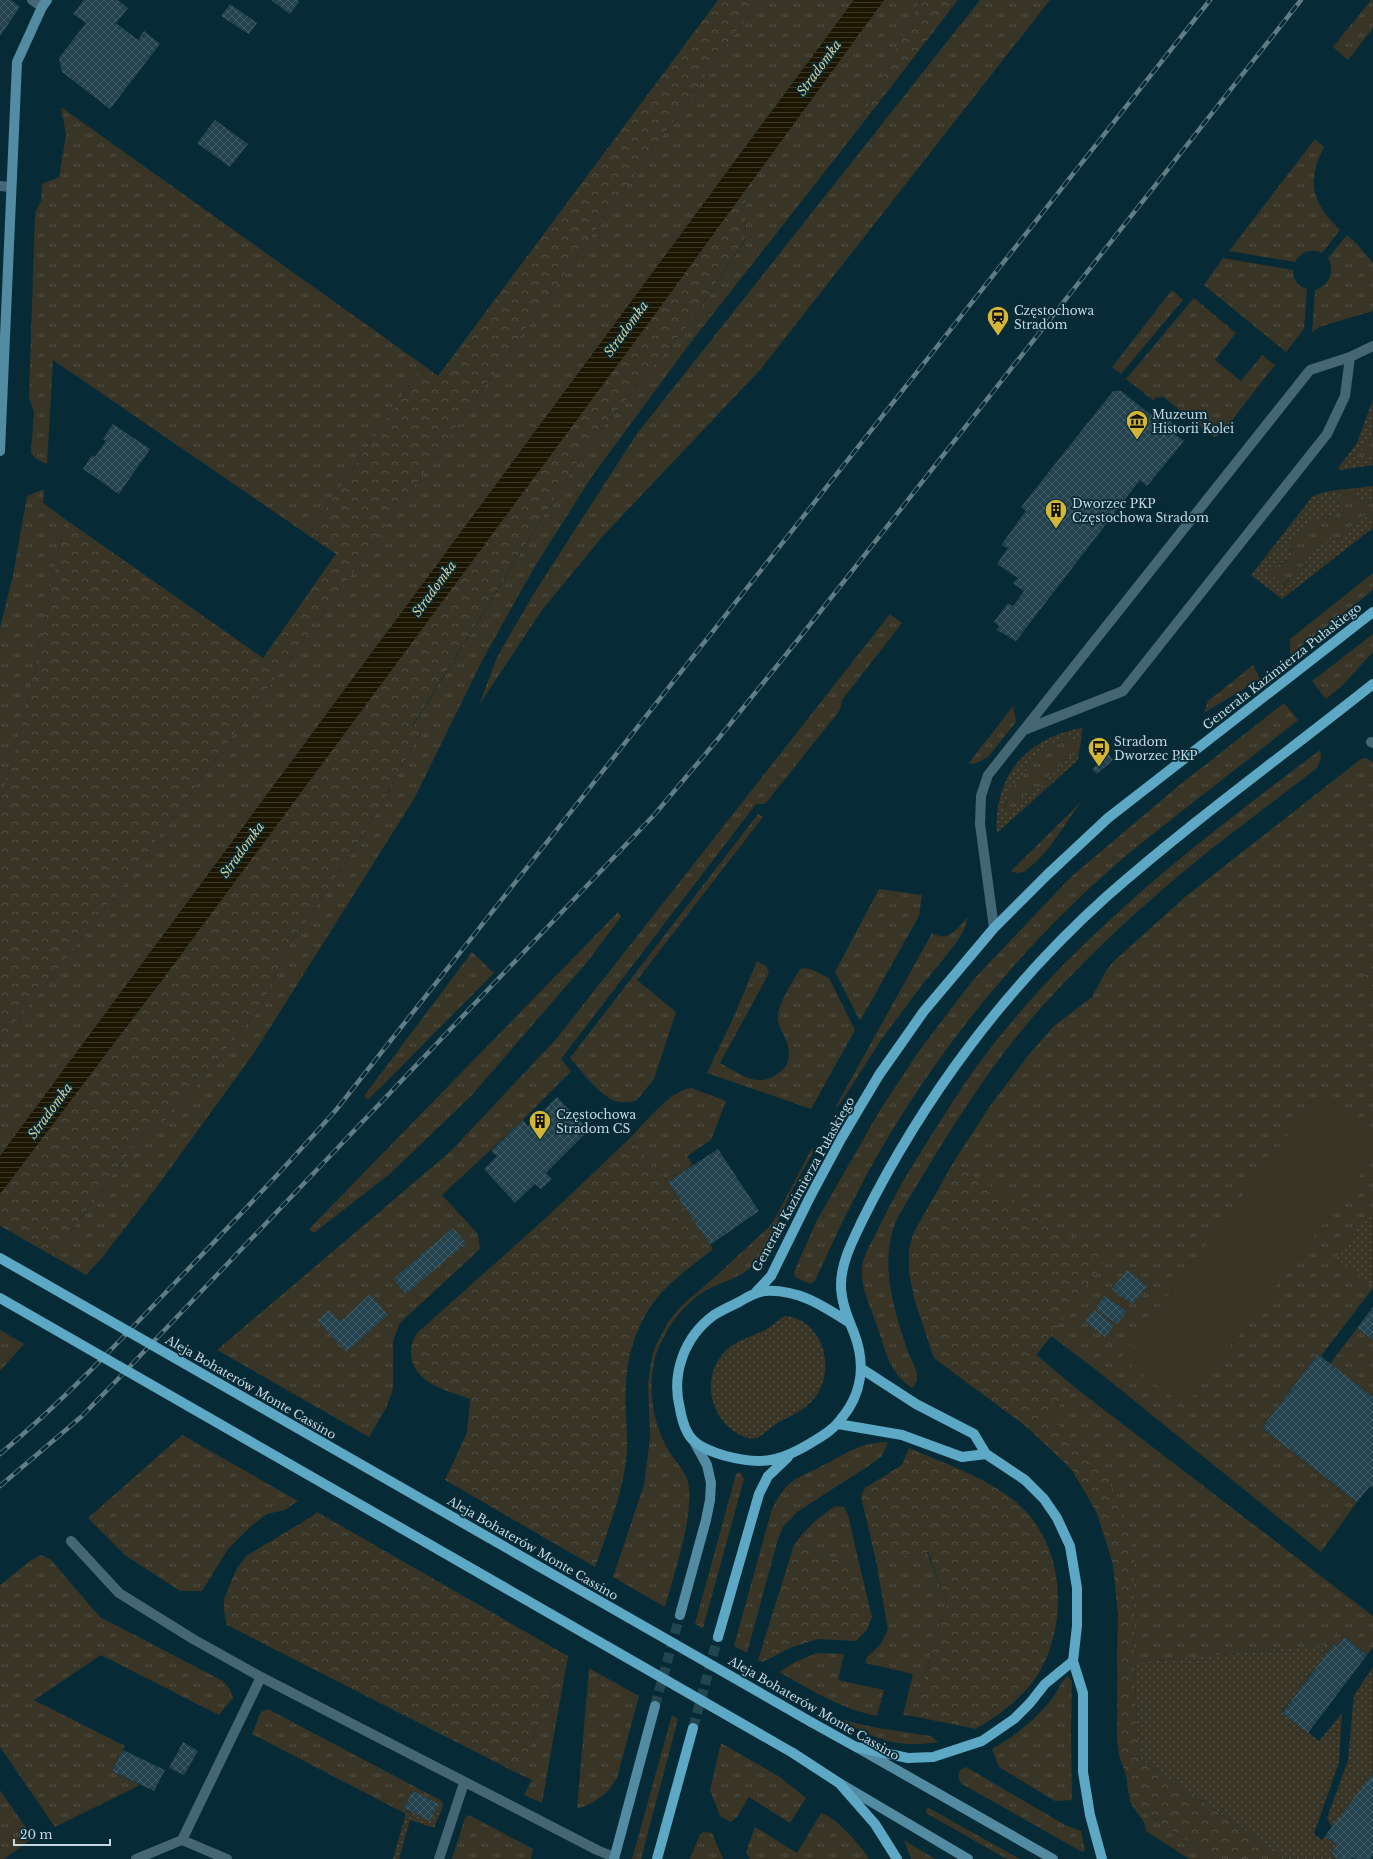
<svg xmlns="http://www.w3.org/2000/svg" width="1373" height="1859" viewBox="0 0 1373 1859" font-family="'Libre Baskerville',serif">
<defs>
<pattern id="grass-tufts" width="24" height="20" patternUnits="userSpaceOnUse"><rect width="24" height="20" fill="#383426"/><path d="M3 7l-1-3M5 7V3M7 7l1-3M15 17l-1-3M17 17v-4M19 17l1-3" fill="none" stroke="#535145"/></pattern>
<pattern id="forest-crowns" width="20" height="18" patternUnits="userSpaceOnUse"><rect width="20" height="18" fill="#383426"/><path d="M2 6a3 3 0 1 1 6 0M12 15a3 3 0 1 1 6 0" fill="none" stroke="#535145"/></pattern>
<pattern id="park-dots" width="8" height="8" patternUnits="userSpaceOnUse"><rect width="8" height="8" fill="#383426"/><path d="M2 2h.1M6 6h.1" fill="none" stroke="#535145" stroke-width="1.8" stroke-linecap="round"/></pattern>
<pattern id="water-rules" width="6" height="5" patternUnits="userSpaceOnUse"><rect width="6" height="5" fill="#1c1600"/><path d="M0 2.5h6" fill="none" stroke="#3c3725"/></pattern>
<pattern id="building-cross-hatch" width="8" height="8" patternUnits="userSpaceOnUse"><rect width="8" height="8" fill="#24424d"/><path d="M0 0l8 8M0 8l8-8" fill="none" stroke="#425d66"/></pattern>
</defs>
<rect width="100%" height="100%" fill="#062b36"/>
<path fill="url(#grass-tufts)" d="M759,0H854L0,1156V1042L114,897L338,593Z
M884,0H920L856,132L691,342L593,475L535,566L483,659L414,799L254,1053L156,1188L101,1259L86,1275L53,1256L145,1131L166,1120L186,1098L263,1004L286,950L333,882L380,806L421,731L413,726L587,446L693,319L745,240L747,186Z
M980,0H1050L760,370L602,537L542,610L479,705L497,657L533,595L636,435Z
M1371,0H1373V28L1348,60L1333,47Z
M61,107L423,365L308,535L53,360L47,464L36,459L31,453L34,412L29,397L35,213L41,201L42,184L59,177L66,135Z
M1315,139L1324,147C1306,182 1312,203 1340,230L1322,253C1310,248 1301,252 1295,262L1229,251Z
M1347,235L1357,244L1373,263V311L1319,327L1312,333L1315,290C1330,286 1335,271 1328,258Z
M1223,258L1293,270C1293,280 1297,286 1307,289L1304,329L1286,352L1204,285Z
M1172,290L1183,300L1121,374L1112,367Z
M1194,298L1236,333L1215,360L1241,381L1262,355L1275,365L1222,433L1214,437L1162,396L1159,398L1156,397L1154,401L1126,379Z
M1373,439V453L1368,454L1358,461L1355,460L1354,457L1361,450L1363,449L1367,440Z
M1355,488L1358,503L1373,499V514L1361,517L1339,539L1326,542L1309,555L1304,565L1282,586L1267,572C1275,562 1286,566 1292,556L1290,547L1292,539L1312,522L1340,514L1337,490Z
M44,489L43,503L65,519L27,706L0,804V628L13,575L27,496Z
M1373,573V590L1290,655V639Z
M890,614L902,623L842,700L840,710L765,804H756L561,1059L571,1071L523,1120L442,1195L478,1234L480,1249L400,1323L393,1341V1389L386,1408L369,1437L217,1350L451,1151L557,1038Z
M1373,634V652L1343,685L1326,699L1312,681Z
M1253,665L1260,679L1204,713L1208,701Z
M1284,703L1298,720C1259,751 1221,781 1182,811C1159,830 1134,848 1112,868C1008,959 914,1079 852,1203C839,1228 827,1255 815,1281L810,1284L795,1277L794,1272L816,1222L880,1110L919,1051L973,980L1072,876L1177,787Z
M1013,706L1016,722L988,757L977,763L968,764Z
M1067,737L1081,743L1079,752L1075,753L1049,775L1046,784C1037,787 1029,789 1023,797C1018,802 1018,806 1010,812L1004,808L1015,782L1022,777L1027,770L1026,766L1051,745L1060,742L1063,738Z
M1320,750L1321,758L1317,768C1267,807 1215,844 1168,885C1125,921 1085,960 1047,1001C988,1065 944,1140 899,1215C878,1257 892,1304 906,1346C909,1356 915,1364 917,1375V1381L912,1388C890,1373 887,1355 879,1332C873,1311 860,1290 862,1268C863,1257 869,1246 874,1237C887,1211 899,1187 914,1163C940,1122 965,1079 996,1041C1089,925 1202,839 1320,750Z
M1366,758L1373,762V1288L1321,1356L1318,1354L1262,1428L1357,1502L1321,1552L1095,1369L1051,1336L1036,1355L1073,1386L1373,1616V1647L1367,1655L1345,1637L1337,1647L1334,1644L1117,1665L1118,1614L1113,1564L1097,1513L1072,1470L1027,1427L934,1358L915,1301L909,1272V1250L913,1235L953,1163L990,1106L1030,1053L1054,1026L1092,997L1107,969L1114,961L1185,897L1361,759Z
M1082,801C1064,824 1049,854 1025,871C1020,874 1016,873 1011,871Z
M758,814L763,817L637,980L676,1012L654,1079L636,1101C631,1101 626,1103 621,1102C604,1102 581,1070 570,1058Z
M879,889L922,895L919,916L860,1021L835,972Z
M618,912L621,917L587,962L472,1095L391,1173L314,1233L309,1229Z
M968,917L963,932L954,946L922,985L881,1040L840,1104L835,1108L932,933C949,943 957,928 968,917Z
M472,952L494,973L368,1100L364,1096Z
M757,961L766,966L769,973L720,1063C742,1075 759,1090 781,1071C789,1064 790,1056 788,1046C786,1036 777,1027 778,1017C779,1001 792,983 800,969C809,966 820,974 829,978L855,1030L811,1109L707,1073L735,1014Z
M691,1088L726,1101L711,1140L687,1156L693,1165L668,1182L630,1138C647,1121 668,1092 691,1088Z
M812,1148L813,1153C805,1167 797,1180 791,1193C779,1217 771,1246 753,1265C740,1279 720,1282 705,1291C681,1306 663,1332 655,1358C647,1389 653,1427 671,1454C677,1464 685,1470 688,1482C695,1515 674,1573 665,1607L613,1577L644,1485L650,1438L648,1383L652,1356L656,1345L668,1322L680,1307L717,1275L772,1224Z
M1357,1328L1373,1340V1397L1330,1364Z
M0,1330L24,1344L0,1371Z
M182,1435L298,1501L285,1510L267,1514L251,1526L228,1549L202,1591H180L125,1555L88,1518Z
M888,1442L882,1456L876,1461L797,1512L783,1527L778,1539L747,1653L734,1646L771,1512C775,1503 779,1495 785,1488C794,1478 808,1473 820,1467C846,1454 857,1443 888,1442Z
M740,1472L744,1479L703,1628L695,1624L736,1474Z
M835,1506L844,1507L848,1515L860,1567L794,1545C806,1528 818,1518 835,1506Z
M927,1552L947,1603L912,1716L903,1715L913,1674L865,1663L867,1657L880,1645L888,1630L876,1561Z
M41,1555L50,1559L100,1617L223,1681L230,1689L233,1698L219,1715L101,1655L34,1700L125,1746L112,1771L140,1785L55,1827L0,1747V1585L30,1561Z
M817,1653L844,1654L838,1680L884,1690L877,1716C841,1709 811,1690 779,1672L795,1662Z
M566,1655L568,1656L542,1803L524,1795L532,1780L519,1774Z
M589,1668L639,1696L617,1778C607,1795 595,1803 577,1809Z
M1068,1676L1072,1682L1071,1733L1072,1800L1055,1801L999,1767L992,1749C1015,1736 1035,1720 1052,1699C1057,1692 1061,1681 1068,1676Z
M268,1709L442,1801L443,1806L413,1791L405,1808L407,1810L406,1814L252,1734L261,1712Z
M672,1715L678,1719L641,1859H632Z
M836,1718L872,1727L931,1736L938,1742C892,1749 876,1738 836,1718Z
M721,1743L780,1777L806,1798L790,1823L749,1797L737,1817L731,1822L720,1816L710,1790Z
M966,1767L1065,1825L1081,1831L1085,1850L1082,1852L962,1784C958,1779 958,1776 960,1770Z
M0,1790L33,1838L4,1859H0Z
M1130,1802L1214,1859H1189L1146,1831C1145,1818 1135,1813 1130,1802Z
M927,1808H929L1020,1859H1007L926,1813Z
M821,1813C835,1816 862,1847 869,1859H750L746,1852L755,1827L797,1853Z
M469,1815L533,1849L531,1859H452L465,1818Z
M703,1832L712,1833L723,1859H690L700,1834Z
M904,1840L935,1859H911Z"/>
<path fill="url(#forest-crowns)" d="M718,0H759L338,593L114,897L0,1042V804L27,706L65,519L263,658L336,554L308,535L423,365L438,376Z
M920,0H958L856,132Z
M747,186L745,239L693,319L587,446L413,725L421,731L380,806L333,882L286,950L263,1004L186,1098L166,1120L145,1131L53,1256L0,1226V1194L171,968Z
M1373,960V997L1359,987Z
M630,1138L668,1182L713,1249C697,1262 679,1275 664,1290C640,1315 628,1349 626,1383C624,1410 629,1436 626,1462C621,1498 607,1533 595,1567L445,1480L467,1433L470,1399C446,1390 409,1383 411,1349C411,1344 414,1339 416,1334L549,1215Z
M953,1163L1107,1258L1036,1355L1073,1386L1051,1418L1102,1468L1123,1508L1134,1555V1663L1139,1758L1287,1859H1214L1130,1802L1126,1775L1119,1755L1117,1736L1118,1614L1113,1564L1097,1513L1072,1469L1027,1427L934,1358L915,1301L909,1272V1250L913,1234Z
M909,1448C946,1464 986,1477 1017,1503C1064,1543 1069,1619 1040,1671C1025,1697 1000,1714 976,1729L912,1716L947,1603L928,1552L876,1561L861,1496L865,1488L902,1465Z
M317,1512L566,1655L519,1774L227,1625L224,1611V1599L236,1570L246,1556L311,1517Z
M794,1545L860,1567L872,1617L867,1630L856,1641L818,1639L790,1648L763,1662L758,1660Z"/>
<path fill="url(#park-dots)" d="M1373,399V439L1367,440L1363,450H1361L1354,457L1358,461L1368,454L1373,453V465L1341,470L1338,468L1357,443Z
M1373,486V499L1358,503L1355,488Z
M1337,490L1340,514L1312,522L1292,539L1290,547L1292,556C1286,565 1274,562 1267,572L1283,586L1304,565L1309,555L1326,542L1332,536L1334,540L1339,539L1361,517L1373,514V528L1282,599L1251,575L1312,497L1321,493Z
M1082,728L1081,743L1067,737L1063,738L1060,742L1051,745L1026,766L1027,770L1022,777L1015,782L1004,807L1010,812C1018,806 1017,803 1023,797C1029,789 1037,787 1046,784L1049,775L1075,753L1079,752L1078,760L997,833C993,777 1027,737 1082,728Z
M1373,1209V1286L1336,1258Z
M785,1316C798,1316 811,1326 817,1336C830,1357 828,1386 810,1403C800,1413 787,1417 776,1424C770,1428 765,1433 759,1437C753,1440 747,1438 742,1436C712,1422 701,1383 721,1356C732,1341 749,1338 765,1330C772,1326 778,1320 785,1316Z
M1334,1644L1282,1712L1319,1741L1342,1713L1339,1762L1314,1834L1322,1840L1325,1836L1337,1845L1331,1854L1338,1859H1287L1139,1758L1134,1663Z
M1373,1667V1773L1332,1828L1327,1818L1348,1760L1354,1695Z
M439,1804L443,1806L434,1828L410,1820L399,1859H393L407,1810L430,1820Z"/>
<path fill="#383426" d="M1320,1092L1373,1132V1158L1185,1406L1121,1358Z"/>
<path fill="url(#water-rules)" d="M854,0H884L653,317L171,968L0,1194V1156Z"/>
<path fill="url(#building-cross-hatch)" d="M0,0H11L20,7L0,36Z
M84,0H118L128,8L116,23L138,40L144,31L160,44L110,109L62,72L59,58L86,23L73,14Z
M271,0H297L299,2L290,14Z
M230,4L257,23L249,34L221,16Z
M215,120L248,144L230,167L197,143Z
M1113,391H1121L1160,422L1164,416L1180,429L1176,435L1184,441L1147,486L1140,480L1016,641L997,630L999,626L994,622L1008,603L1013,606L1024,591L1013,583L1018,578L997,564L1008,548L1001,545L1026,511L1021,507Z
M113,424L150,449L119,494L83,469L92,455L95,457L106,441L103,439Z
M1109,754L1113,760L1097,774L1092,769Z
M557,1097L589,1130L546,1173L552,1179L541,1189L535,1184L515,1203L484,1169L497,1156L491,1151L523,1120L528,1126Z
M718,1149L759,1211L710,1245L668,1182Z
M453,1228L466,1243L406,1294L393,1279Z
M1127,1270L1147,1286L1132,1304L1112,1289Z
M370,1294L388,1315L346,1352L317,1320L329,1310L340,1322Z
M1104,1296L1127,1311L1117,1324L1095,1309Z
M1373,1307V1340L1357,1328Z
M1094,1310L1114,1325L1105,1337L1085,1322Z
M1318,1354L1373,1397V1488L1370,1486L1357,1502L1262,1428Z
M1345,1637L1367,1655L1308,1733L1282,1713L1334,1644L1337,1647Z
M183,1742L198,1751L184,1775L169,1768Z
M123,1750L165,1770L154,1791L112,1771Z
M1373,1773V1855L1370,1859H1355L1352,1857L1350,1859H1338L1331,1854L1337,1845L1325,1836Z
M413,1791L439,1804L430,1821L404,1808Z"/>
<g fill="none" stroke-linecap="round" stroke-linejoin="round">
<path stroke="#23454f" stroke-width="10" stroke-dasharray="10 5" stroke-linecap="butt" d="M655,1706L680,1615"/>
<path stroke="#23454f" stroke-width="10" stroke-dasharray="10 5" stroke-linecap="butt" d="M693,1728L718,1637"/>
<path stroke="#456775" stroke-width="10" d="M1024,730L1123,691L1327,434L1345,396L1350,357
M994,928L980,824L981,796L988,775L1310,370L1350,357L1373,346
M71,1541L119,1593L193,1639L261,1677L597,1850L614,1857
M182,1840L261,1677
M136,1859L182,1840L227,1859
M439,1859L464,1783"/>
<path stroke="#456775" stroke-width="10" d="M32,0L42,7
M0,186L11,187
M1371,742L1373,743"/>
<path stroke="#538ca2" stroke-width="10" d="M0,451L17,62L42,7L47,0
M680,1615L706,1520L710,1500L711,1483L707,1465L695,1443
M858,1748L1053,1859
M841,1784L968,1859
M614,1859L655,1706"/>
<path stroke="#5da8c4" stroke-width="10" d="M756,1292L771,1276L810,1197L841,1139L879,1075L924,1011L994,928L1047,875L1108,818L1373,612
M850,1323C823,1306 798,1289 765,1291C755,1292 748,1297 739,1302C731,1306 722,1310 714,1315C684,1337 671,1374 680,1409C682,1420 686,1434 694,1441C702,1449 716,1453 726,1456C763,1466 782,1461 814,1441C824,1435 834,1429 841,1419C862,1394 866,1364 854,1333C848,1318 841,1302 841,1285C841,1262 853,1240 863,1219C923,1098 1006,987 1106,897C1191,822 1284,755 1373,684
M862,1369L916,1404L974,1434L986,1454L1025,1480L1044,1499L1057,1518L1070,1546L1077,1588V1626L1073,1661L1083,1693V1772L1090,1815L1102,1859
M838,1424L902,1435L962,1457L986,1454
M718,1637L759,1494L768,1476L788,1457
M811,1722L856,1747L908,1758L933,1757L982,1741L1014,1719L1030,1703L1045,1684L1073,1661
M793,1753L839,1783L875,1824L897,1859
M657,1859L693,1728"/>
<g stroke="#607c85" stroke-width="4.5">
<path id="rail" d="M0,1454C61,1403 116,1345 171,1287C227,1229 282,1171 336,1110L1210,0
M0,1486L81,1417L118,1379L655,814L718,739L801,636L1301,0"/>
</g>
<use href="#rail" stroke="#062b36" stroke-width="3" stroke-dasharray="9" stroke-linecap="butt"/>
<path stroke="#5da8c4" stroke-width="10" d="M0,1258L811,1722
M0,1298L793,1753"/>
</g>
<defs>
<g id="station-pin" transform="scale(1.15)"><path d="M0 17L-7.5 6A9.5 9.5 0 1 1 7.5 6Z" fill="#d3b635" stroke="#062b36"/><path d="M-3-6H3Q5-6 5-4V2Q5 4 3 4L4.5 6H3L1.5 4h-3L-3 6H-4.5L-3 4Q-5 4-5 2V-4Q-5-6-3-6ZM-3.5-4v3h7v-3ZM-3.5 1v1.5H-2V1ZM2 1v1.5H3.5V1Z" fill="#111"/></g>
<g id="museum-pin" transform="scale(1.15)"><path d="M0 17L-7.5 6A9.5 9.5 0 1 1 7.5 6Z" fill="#d3b635" stroke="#062b36"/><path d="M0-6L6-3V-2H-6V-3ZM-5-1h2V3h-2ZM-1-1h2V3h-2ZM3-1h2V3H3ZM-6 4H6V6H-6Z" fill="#111"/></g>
<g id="building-pin" transform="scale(1.15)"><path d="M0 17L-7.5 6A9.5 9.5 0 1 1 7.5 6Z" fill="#d3b635" stroke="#062b36"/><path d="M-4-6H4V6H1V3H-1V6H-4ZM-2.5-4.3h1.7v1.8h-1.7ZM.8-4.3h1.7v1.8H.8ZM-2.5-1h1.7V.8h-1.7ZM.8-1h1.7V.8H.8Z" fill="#111"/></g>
<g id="bus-pin" transform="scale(1.15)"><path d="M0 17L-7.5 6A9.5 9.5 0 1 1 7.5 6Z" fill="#d3b635" stroke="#062b36"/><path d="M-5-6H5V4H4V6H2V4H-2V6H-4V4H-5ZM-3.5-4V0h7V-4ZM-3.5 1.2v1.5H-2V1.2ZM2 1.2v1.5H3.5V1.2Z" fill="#111"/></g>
</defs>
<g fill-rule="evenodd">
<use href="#station-pin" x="998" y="317"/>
<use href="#museum-pin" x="1137" y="421"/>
<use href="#building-pin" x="1056" y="510"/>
<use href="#bus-pin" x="1099" y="748"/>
<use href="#building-pin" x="540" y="1121"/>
</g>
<g text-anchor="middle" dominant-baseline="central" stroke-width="3.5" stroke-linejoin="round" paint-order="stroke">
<g font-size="12" fill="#c5d7df" stroke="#062b36" text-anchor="start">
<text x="1014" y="310">Częstochowa<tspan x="1014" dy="14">Stradom</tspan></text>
<text x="1152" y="414">Muzeum<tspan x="1152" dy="14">Historii Kolei</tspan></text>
<text x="1072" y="503">Dworzec PKP<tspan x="1072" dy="14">Częstochowa Stradom</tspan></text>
<text x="1114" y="741">Stradom<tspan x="1114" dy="14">Dworzec PKP</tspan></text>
<text x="556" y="1114">Częstochowa<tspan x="556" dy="14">Stradom CS</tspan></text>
</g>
<g font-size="12" fill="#c5d7df" stroke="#062b36">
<text transform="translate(1282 666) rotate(-38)">Generała Kazimierza Pułaskiego</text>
<text transform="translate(803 1184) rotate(-61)">Generała Kazimierza Pułaskiego</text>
<text transform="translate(251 1387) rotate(30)">Aleja Bohaterów Monte Cassino</text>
<text transform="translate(533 1548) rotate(30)">Aleja Bohaterów Monte Cassino</text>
<text transform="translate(814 1708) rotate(30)">Aleja Bohaterów Monte Cassino</text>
</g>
<g font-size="13" font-style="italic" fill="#d8cb96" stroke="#062b36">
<text transform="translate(819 68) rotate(-54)">Stradomka</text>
<text transform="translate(626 329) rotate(-54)">Stradomka</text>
<text transform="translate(434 589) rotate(-54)">Stradomka</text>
<text transform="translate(242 850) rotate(-54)">Stradomka</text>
<text transform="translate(50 1111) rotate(-54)">Stradomka</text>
</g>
</g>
<path d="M14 1839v6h96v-6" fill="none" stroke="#c5d7df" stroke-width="2"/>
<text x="20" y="1839" font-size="12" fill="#c5d7df" stroke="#062b36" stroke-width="3" paint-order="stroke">20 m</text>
</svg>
